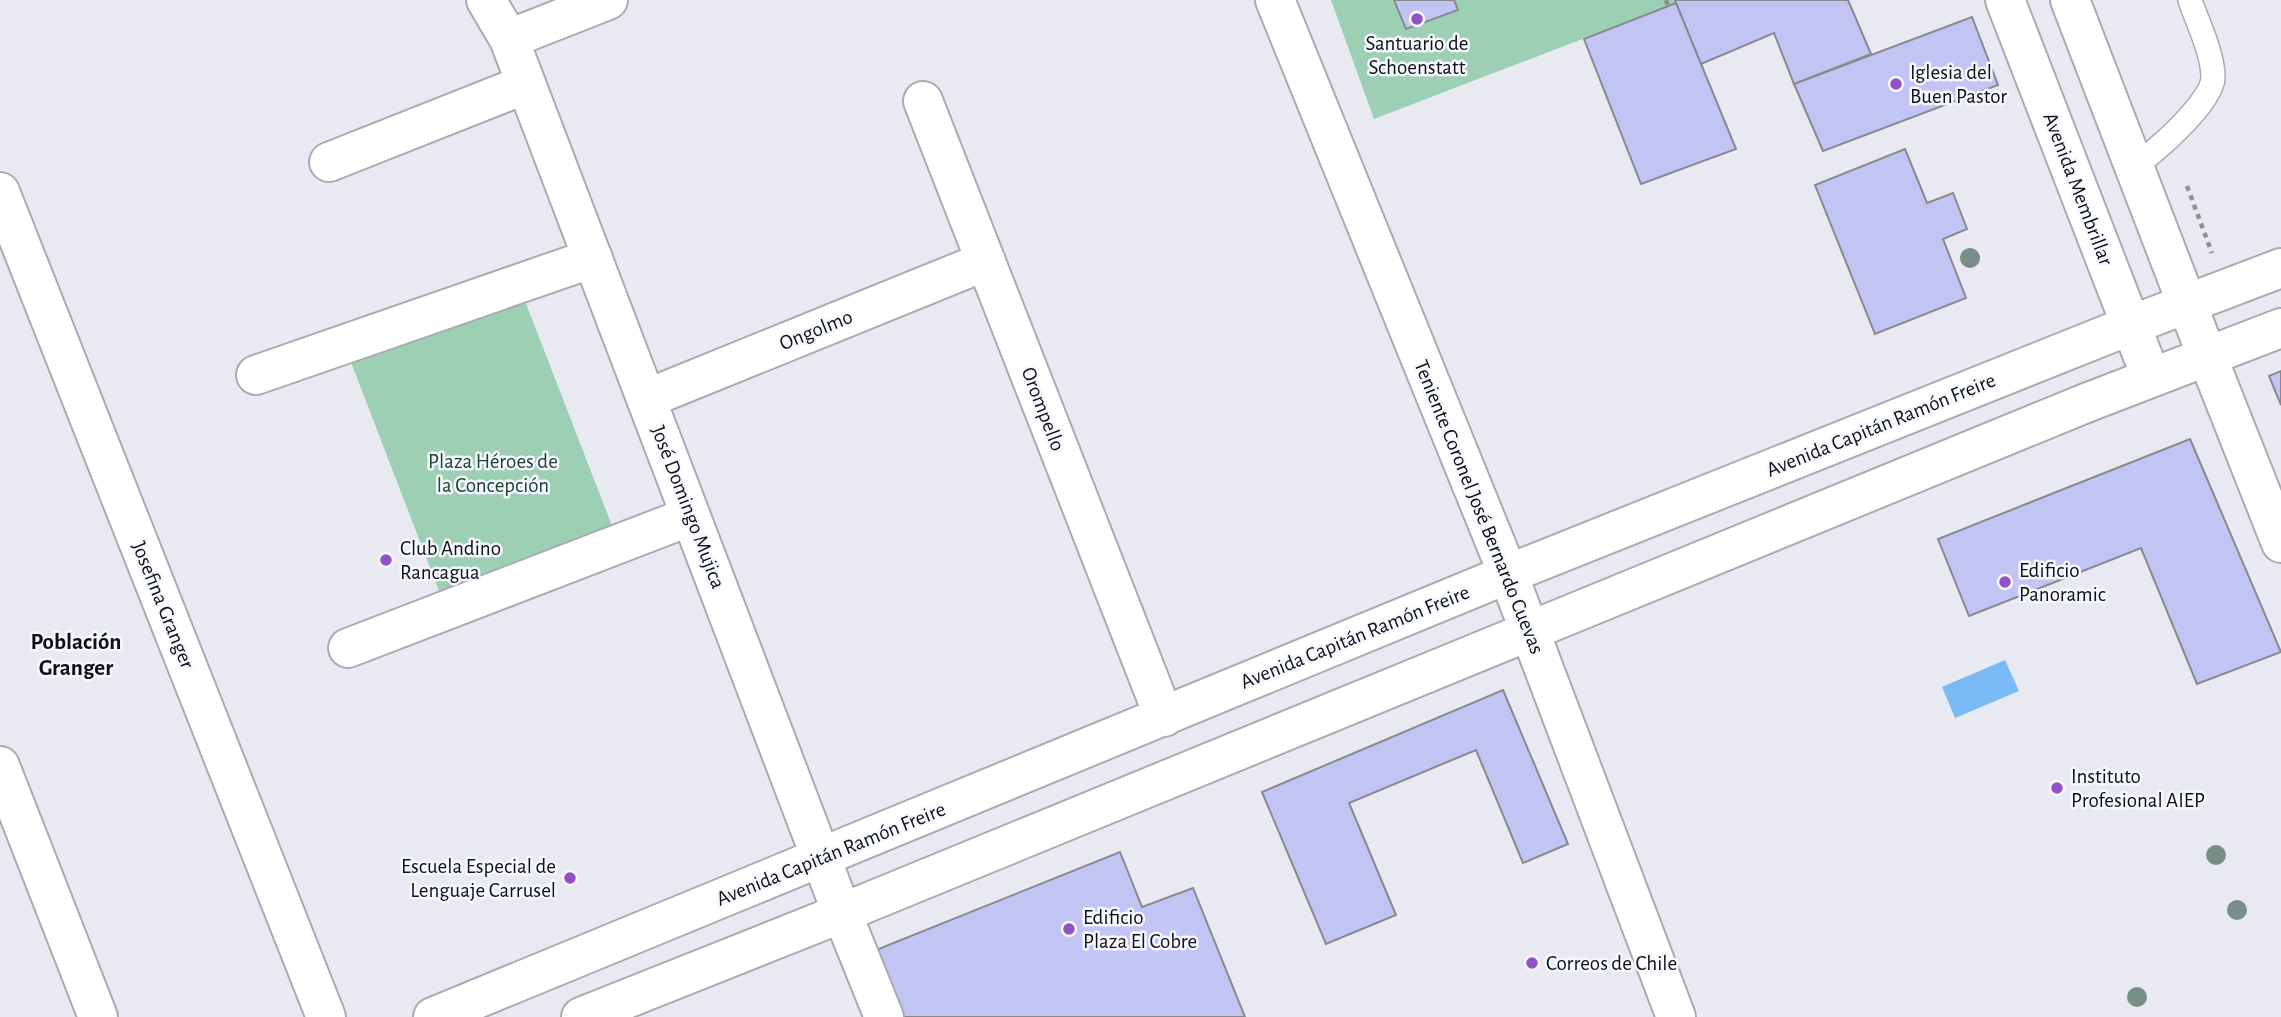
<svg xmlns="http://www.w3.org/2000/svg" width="2281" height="1017" viewBox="0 0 2281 1017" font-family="'Alegreya Sans',sans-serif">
<rect width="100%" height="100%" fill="#e9eaf1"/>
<path fill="#9ccfb3" d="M1331,0H1675L1676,3L1374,119Z
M520,288L614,531L441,596L347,352Z"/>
<path fill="#79baf6" d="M2005,660L2019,691L1955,718L1942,687Z"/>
<path fill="#c2c5f4" stroke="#88888f" stroke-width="2" d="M1394,0H1454L1458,10L1406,29Z
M1675,0H1848L1871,54L1794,84L1774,33L1701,64Z
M1676,3L1736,149L1641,184L1584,39Z
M1972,17L1998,85L1823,151L1794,84Z
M1905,149L1927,203L1953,193L1967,229L1943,239L1966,298L1875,334L1815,185Z
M2281,371V405L2269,376Z
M2190,439L2281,652L2197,684L2141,548L1969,616L1938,539Z
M1503,690L1568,844L1523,863L1476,750L1349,803L1396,915L1326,944L1262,792Z
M1120,852L1142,907L1193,888L1245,1017H903L876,950Z"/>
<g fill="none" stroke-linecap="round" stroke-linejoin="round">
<g stroke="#aaabb2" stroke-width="26">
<path id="lane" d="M2134,166C2154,154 2212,102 2213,78C2213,53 2198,24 2190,0"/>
</g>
<g stroke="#aaabb2" stroke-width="42">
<path id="street" d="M486,0L509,39L842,913
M1275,0L1508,574
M509,39L608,0
M923,101L1164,717
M329,162L526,84
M0,192L326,1017
M2207,356L2281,543
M256,375L593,258
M646,399L986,261
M348,648L691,516
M0,766L98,1017"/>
</g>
<g stroke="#aaabb2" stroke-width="42">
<path id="secondary" d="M2005,0L2151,377
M2070,0L2207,356
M1508,574L1676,1017
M842,913L884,1017"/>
</g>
<g stroke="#aaabb2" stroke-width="42">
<path id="primary" d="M433,1017L1508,574L2131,325L2281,268
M581,1017L842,913L2086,403L2281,328"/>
</g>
<path stroke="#8f8f94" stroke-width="4.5" stroke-dasharray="5 5" stroke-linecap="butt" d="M1666,0L1668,6
M2187,186L2212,253"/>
<use href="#lane" stroke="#fff" stroke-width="23"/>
<use href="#street" stroke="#fff" stroke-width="38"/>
<use href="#secondary" stroke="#fff" stroke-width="38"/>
<use href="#primary" stroke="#fff" stroke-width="38"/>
</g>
<g fill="#788e87">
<circle cx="1970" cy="258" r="10"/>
<circle cx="2216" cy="855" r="10"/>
<circle cx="2237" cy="910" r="10"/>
<circle cx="2137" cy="997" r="10"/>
</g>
<g fill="#9351c6" stroke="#f6f8ff" stroke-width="2.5">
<circle cx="1417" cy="19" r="7"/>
<circle cx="1896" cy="84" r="7"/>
<circle cx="386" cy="560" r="7"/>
<circle cx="2005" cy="582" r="7"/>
<circle cx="2057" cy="788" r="7"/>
<circle cx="570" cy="878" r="7"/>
<circle cx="1069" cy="929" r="7"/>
<circle cx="1532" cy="963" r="7"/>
</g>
<g text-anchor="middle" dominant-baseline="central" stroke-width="5" stroke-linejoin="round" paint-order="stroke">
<g font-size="21" fill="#111113" stroke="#f6f8ff" text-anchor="start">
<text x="1417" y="43" text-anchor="middle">Santuario de<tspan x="1417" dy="24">Schoenstatt</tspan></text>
<text x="1910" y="72">Iglesia del<tspan x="1910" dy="24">Buen Pastor</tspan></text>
<text x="400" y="548">Club Andino<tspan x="400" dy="24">Rancagua</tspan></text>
<text x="2019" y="570">Edificio<tspan x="2019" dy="24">Panoramic</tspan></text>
<text x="2071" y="776">Instituto<tspan x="2071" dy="24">Profesional AIEP</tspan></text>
<text x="556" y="866" text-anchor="end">Escuela Especial de<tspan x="556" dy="24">Lenguaje Carrusel</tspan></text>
<text x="1083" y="917">Edificio<tspan x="1083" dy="24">Plaza El Cobre</tspan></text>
<text x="1546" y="963">Correos de Chile</text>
</g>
<g font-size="21" fill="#111113" stroke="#f6f8ff">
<text transform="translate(2078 189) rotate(69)">Avenida Membrillar</text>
<text transform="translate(816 330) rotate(-22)">Ongolmo</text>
<text transform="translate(1043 409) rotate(69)">Orompello</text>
<text transform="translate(1881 425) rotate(-22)">Avenida Capitán Ramón Freire</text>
<text transform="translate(688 507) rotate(69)">José Domingo Mujica</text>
<text transform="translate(1479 507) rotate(68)">Teniente Coronel José Bernardo Cuevas</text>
<text transform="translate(163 605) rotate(68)">Josefina Granger</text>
<text transform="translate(1355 637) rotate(-22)">Avenida Capitán Ramón Freire</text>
<text transform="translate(831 854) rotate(-22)">Avenida Capitán Ramón Freire</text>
</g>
<g font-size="21" fill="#1c4330" stroke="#f6f8ff">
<text x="493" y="461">Plaza Héroes de<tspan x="493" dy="24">la Concepción</tspan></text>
</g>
<g font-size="23" font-weight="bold" fill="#111113" stroke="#f6f8ff">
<text x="76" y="642">Población<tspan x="76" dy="26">Granger</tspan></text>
</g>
</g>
</svg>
